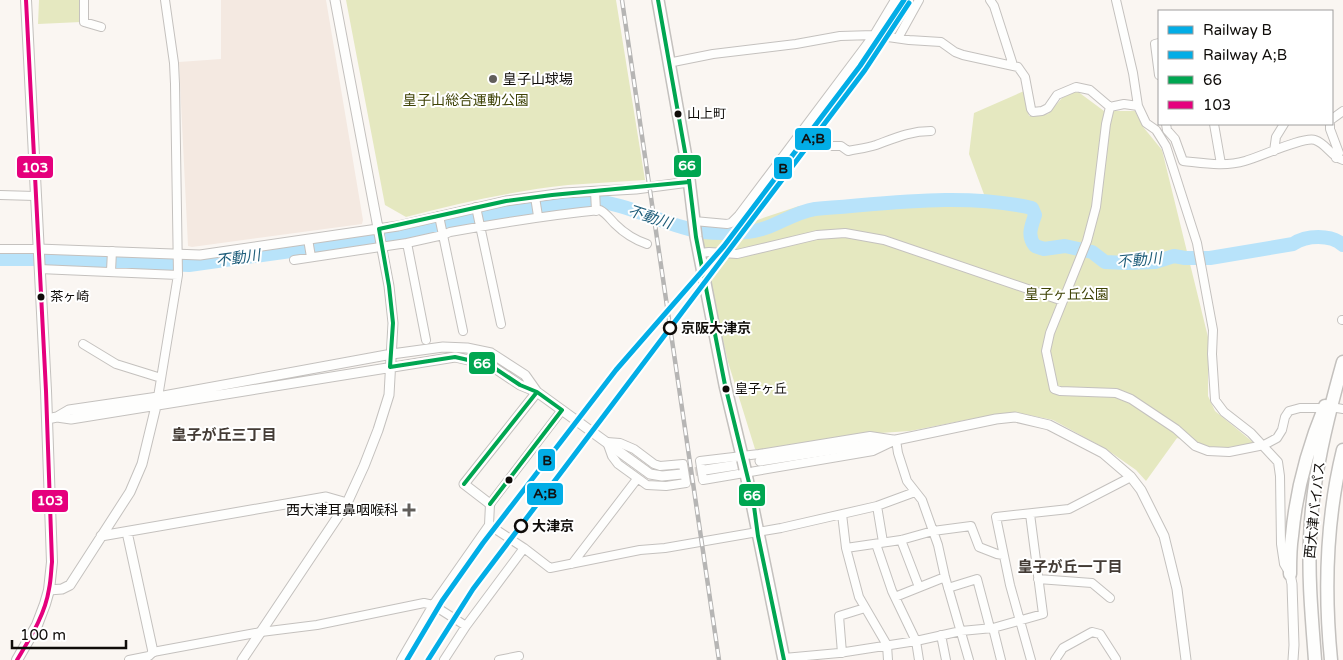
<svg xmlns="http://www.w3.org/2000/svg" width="1343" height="660" viewBox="0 0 1343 660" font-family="'Varela Round','Noto Sans JP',sans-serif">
<rect width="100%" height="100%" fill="#faf6f2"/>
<path fill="#f4e9e1" d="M221,0H326L363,220L362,224L192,247L188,246L179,62L221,59Z"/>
<path fill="#e5e8c0" d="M39,0H80L81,22L38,24Z
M346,0H616L645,180C619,182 593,183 568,185C513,191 459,203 406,217L385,205Z
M1024,91L1029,116L1048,114L1062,98L1077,91L1104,111H1135L1144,128L1162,150L1208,337V396L1215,411L1254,443L1229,447H1211L1177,438L1146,481L1136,470L1106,449L1053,420L1024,414L981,417L910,431L880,433L759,451L755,449L728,362L698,227L730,229L799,206L985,197L969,154L974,113Z"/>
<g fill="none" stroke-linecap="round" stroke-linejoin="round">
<path stroke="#b8e3fa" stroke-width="14" d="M0,259H57L189,265L400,236L486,215L587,200C620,202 651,218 682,227C703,234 726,234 747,232C773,230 790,213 815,209C886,204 962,192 1032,208L1035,215C1031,227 1027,236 1035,246L1044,249L1065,246L1092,252L1105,262L1127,263L1155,262L1174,256L1185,258H1210L1293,244C1306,235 1331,234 1343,245"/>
<path stroke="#d7d3cf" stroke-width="9" stroke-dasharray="9 4.5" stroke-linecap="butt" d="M682,474L705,470"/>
<g stroke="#c4c1be" stroke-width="10">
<path id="minor" d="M84,0V22L101,27
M990,0L994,6L1013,65
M1116,0L1133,73L1138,106L1146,123L1156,130L1166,146L1197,243L1213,330L1212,354L1215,400L1224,412L1251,433L1278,462L1280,476L1281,544L1284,564L1287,569
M898,38L919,0
M1159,43L1155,44L1159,75
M668,63L713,54L796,44L840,36L874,35L909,40L941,42L955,52L963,55L1018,67L1025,77L1031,109L1033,112L1042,111L1048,108L1057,95L1076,87L1090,90L1110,107L1124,104L1138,106
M1110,107L1106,124L1096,207L1087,241L1050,333L1046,351L1054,389L1060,391L1116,393L1131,399L1176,429L1195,446L1208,451L1229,452L1264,445L1277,438L1282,430L1285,417L1289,411L1300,408H1318
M1332,119L1343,111
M1166,124L1167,130L1175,139L1183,161C1203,163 1225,167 1245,161C1260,157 1304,136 1315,140C1327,144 1331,157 1343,160
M1214,124L1221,164
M1330,124V129L1339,153L1336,158
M791,146H841L848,151C857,149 867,148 876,145C895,138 910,131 931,131
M1274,151L1276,137L1284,124
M595,191L596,211
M0,195L35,196
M535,197L538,216
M476,207L501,324
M439,216L463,331
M694,221L727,224L731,223L739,215L874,35L895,0
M308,239L311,257
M0,249H38
M700,253L709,252L737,254L817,235L845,233L884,240L1063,301
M294,260L407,243
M39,269L178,275
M111,271L112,251
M1342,320H1343
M426,340L407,243L443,235L450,232C500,223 549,215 600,210C606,213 610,219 615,224C624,233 635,240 647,244
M83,344L116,364L161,378
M158,397L178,275L175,84L174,63L165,0
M1337,408L1343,409
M870,436L896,440L873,451L703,480L700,461L759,454Z
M896,440L898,453L907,481L922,500L938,545L945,577L969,660
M607,442L620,443L634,449L654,464L660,466L683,464L686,483L666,486L647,485L618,464L612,456Z
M877,506L883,542
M842,514L846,548L859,597L887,645L888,660
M489,525L524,548L550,568L640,550L665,548L781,528L877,506L915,492
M901,540L919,587
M876,544L892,591L916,641L919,660
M846,548L901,540L933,531L971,526L979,547L997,554L1003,555
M572,564L637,479
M1038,579L1092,583L1110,598
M948,588L977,579L990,628
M895,597L945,577
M993,628L1001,660
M941,635L946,660
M842,653L839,616L865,608
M784,658L839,653L916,641L961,631L993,628L1043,614L1030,514
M129,660L149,656L153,652L261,632L317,625L424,603L433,605L466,626
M401,660L433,605L489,525L490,504L562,410
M444,660L466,626L524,548
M499,660L519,656
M1031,660L1010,585L996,517L1069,509L1131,477
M1055,660L1063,648L1092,632L1100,634L1116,659"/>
</g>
<g stroke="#c4c1be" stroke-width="11">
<path id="tertiary" d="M38,249L200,255L398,226L506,201L564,193L636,189L689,182
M57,417L69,410L158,397L392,354L443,347L467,348L491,353L525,375L537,392
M47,419L57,417L71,419L455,357L490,365L520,385L537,392L650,474L662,476L682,474
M760,461L896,440L996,419L1015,417L1049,425L1103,453L1131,477L1141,490L1164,536L1177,589L1186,660
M705,470L737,465
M490,504L464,484L537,392
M127,532L153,652
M101,536L326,497L347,503
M1290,574L1292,584L1294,645L1293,660
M49,590L62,589L70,585L130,492L142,464L157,402
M242,660L347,503L364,466L378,430L389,395L393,323L389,286L335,0"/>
</g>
<g stroke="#c4c1be" stroke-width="12">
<path id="secondary" d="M17,660L37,625L45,604L49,590L52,562L46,391L26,0"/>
</g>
<g stroke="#c4c1be" stroke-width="14">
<path id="primary" d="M658,0L687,163L696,237L725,385L743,460
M745,469L784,660"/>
</g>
<g stroke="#c4c1be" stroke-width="15">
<path id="trunk" d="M1290,574C1290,561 1290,548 1292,536C1296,492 1308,447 1325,406
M1315,660C1312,619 1308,579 1310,538C1312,479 1327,419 1343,362
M1331,660C1324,589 1326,519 1343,450"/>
</g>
<use href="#minor" stroke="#fefefd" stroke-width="8"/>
<use href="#tertiary" stroke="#fefefd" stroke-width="9"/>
<use href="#secondary" stroke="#fefefd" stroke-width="10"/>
<use href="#primary" stroke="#fefefd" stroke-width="11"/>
<use href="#trunk" stroke="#fefefd" stroke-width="12"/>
<g stroke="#b6b5b4" stroke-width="4.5">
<path id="rail" d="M622,0L719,660"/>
</g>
<use href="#rail" stroke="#fff" stroke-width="2.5" stroke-dasharray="8" stroke-linecap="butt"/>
<g stroke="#c4c1be" stroke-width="14" stroke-linecap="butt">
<path id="primary-bridge" d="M743,460L745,469"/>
</g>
<use href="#primary-bridge" stroke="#fefefd" stroke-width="11"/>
<g stroke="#fff" stroke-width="8">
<path id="bus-1" d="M658,0L687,163L696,237L725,385L753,499L758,536L784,660
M379,229L506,201L552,195L689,182
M379,229L389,286L393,323L390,367
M390,367L455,357L490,365L520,385L537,392L562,410
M464,484L537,392
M490,504L562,410"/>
</g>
<g stroke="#fff" stroke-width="8">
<path id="bus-2" d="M17,660C30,638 45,615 49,589C51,580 51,571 52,562L46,391L26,0"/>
</g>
<use href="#bus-1" stroke="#00a651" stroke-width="4"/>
<use href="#bus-2" stroke="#e5007d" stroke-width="4"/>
<g stroke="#fff" stroke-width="9">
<path id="rail-1" d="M407,660L442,601L483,543L616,370L724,246L860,66L904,0"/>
</g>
<g stroke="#fff" stroke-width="9">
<path id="rail-2" d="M428,660L473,589L865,70L909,3"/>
</g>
<use href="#rail-1" stroke="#02ade6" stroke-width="5"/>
<use href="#rail-2" stroke="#02ade6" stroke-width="5"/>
</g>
<g fill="#615e5b" stroke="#fff" stroke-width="2">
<circle cx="493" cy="79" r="5"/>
<path d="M406.5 502.5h5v5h5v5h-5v5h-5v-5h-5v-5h5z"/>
</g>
<g fill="#0f0c09" stroke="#fff" stroke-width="2">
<circle cx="678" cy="114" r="4.5"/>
<circle cx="41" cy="297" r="4.5"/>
<circle cx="726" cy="389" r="4.5"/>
<circle cx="509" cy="480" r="4.5"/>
</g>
<g fill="#fff" stroke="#0f0c09" stroke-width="2.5">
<circle cx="670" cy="328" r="6"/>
<circle cx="521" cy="526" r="6"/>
</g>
<g text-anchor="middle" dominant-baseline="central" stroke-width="4" stroke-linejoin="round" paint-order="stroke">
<g font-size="13" fill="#0f0c09" stroke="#fff" text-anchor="start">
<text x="687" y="114">山上町</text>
<text x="50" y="297">茶ヶ崎</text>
<text x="735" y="389">皇子ヶ丘</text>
</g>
<g font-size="14" fill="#0f0c09" stroke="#fff" text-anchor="start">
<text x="503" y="79">皇子山球場</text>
<text x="398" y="510" text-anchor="end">西大津耳鼻咽喉科</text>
</g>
<g font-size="14" fill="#3f4306" stroke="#fff">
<text x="466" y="100">皇子山総合運動公園</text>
<text x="1067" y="294">皇子ヶ丘公園</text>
</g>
<g font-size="14" font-weight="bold" fill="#0f0c09" stroke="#fff" text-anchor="start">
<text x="681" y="328">京阪大津京</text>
<text x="532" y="526">大津京</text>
</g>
<g font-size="14" fill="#0f0c09" stroke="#fff">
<text transform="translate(1315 510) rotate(-84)">西大津バイパス</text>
</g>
<g font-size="15" font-style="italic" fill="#1e5d7a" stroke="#fff">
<text transform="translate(650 217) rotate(18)">不動川</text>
<text transform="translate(238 258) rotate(-8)">不動川</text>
<text transform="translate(1139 260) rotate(-5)">不動川</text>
</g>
<g font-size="15" font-weight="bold" fill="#433b35" stroke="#fff">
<text x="224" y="435">皇子が丘三丁目</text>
<text x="1070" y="567">皇子が丘一丁目</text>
</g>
</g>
<g stroke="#fff" stroke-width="2">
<rect x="794" y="127" width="38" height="24" rx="5" fill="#02ade6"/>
<rect x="673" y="154" width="29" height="24" rx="5" fill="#00a651"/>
<rect x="16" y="155" width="38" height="24" rx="5" fill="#e5007d"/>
<rect x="773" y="156" width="20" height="24" rx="5" fill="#02ade6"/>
<rect x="468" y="351" width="28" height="24" rx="5" fill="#00a651"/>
<rect x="537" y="448" width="19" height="24" rx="5" fill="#02ade6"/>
<rect x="526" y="482" width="38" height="24" rx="5" fill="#02ade6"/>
<rect x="738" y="483" width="28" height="24" rx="5" fill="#00a651"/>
<rect x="31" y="489" width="38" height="24" rx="5" fill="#e5007d"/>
</g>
<g font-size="14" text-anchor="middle" font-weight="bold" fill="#fff">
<text x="687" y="170">66</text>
<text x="35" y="172">103</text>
<text x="482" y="368">66</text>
<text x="752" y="500">66</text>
<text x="50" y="505">103</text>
</g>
<g font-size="14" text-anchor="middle" font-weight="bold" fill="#111">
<text x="813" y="143">A;B</text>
<text x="783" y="173">B</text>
<text x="547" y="465">B</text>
<text x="545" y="498">A;B</text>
</g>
<rect x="1158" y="10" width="175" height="115" fill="#ffffff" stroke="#9f9e9d"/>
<rect x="1168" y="26" width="25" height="8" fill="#02ade6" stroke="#9f9e9d"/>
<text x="1203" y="35" font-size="15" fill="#0f0c09">Railway B</text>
<rect x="1168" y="51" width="25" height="8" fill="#02ade6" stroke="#9f9e9d"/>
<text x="1203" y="60" font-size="15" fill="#0f0c09">Railway A;B</text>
<rect x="1168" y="76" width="25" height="8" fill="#00a651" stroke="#9f9e9d"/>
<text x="1203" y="85" font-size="15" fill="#0f0c09">66</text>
<rect x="1168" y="101" width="25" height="8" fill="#e5007d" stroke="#9f9e9d"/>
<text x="1203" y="110" font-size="15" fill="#0f0c09">103</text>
<path d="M12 640v8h114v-8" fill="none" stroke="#0f0c09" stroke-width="2.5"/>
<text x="20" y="640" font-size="15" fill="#0f0c09" stroke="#ffffff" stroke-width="4" paint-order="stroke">100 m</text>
</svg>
